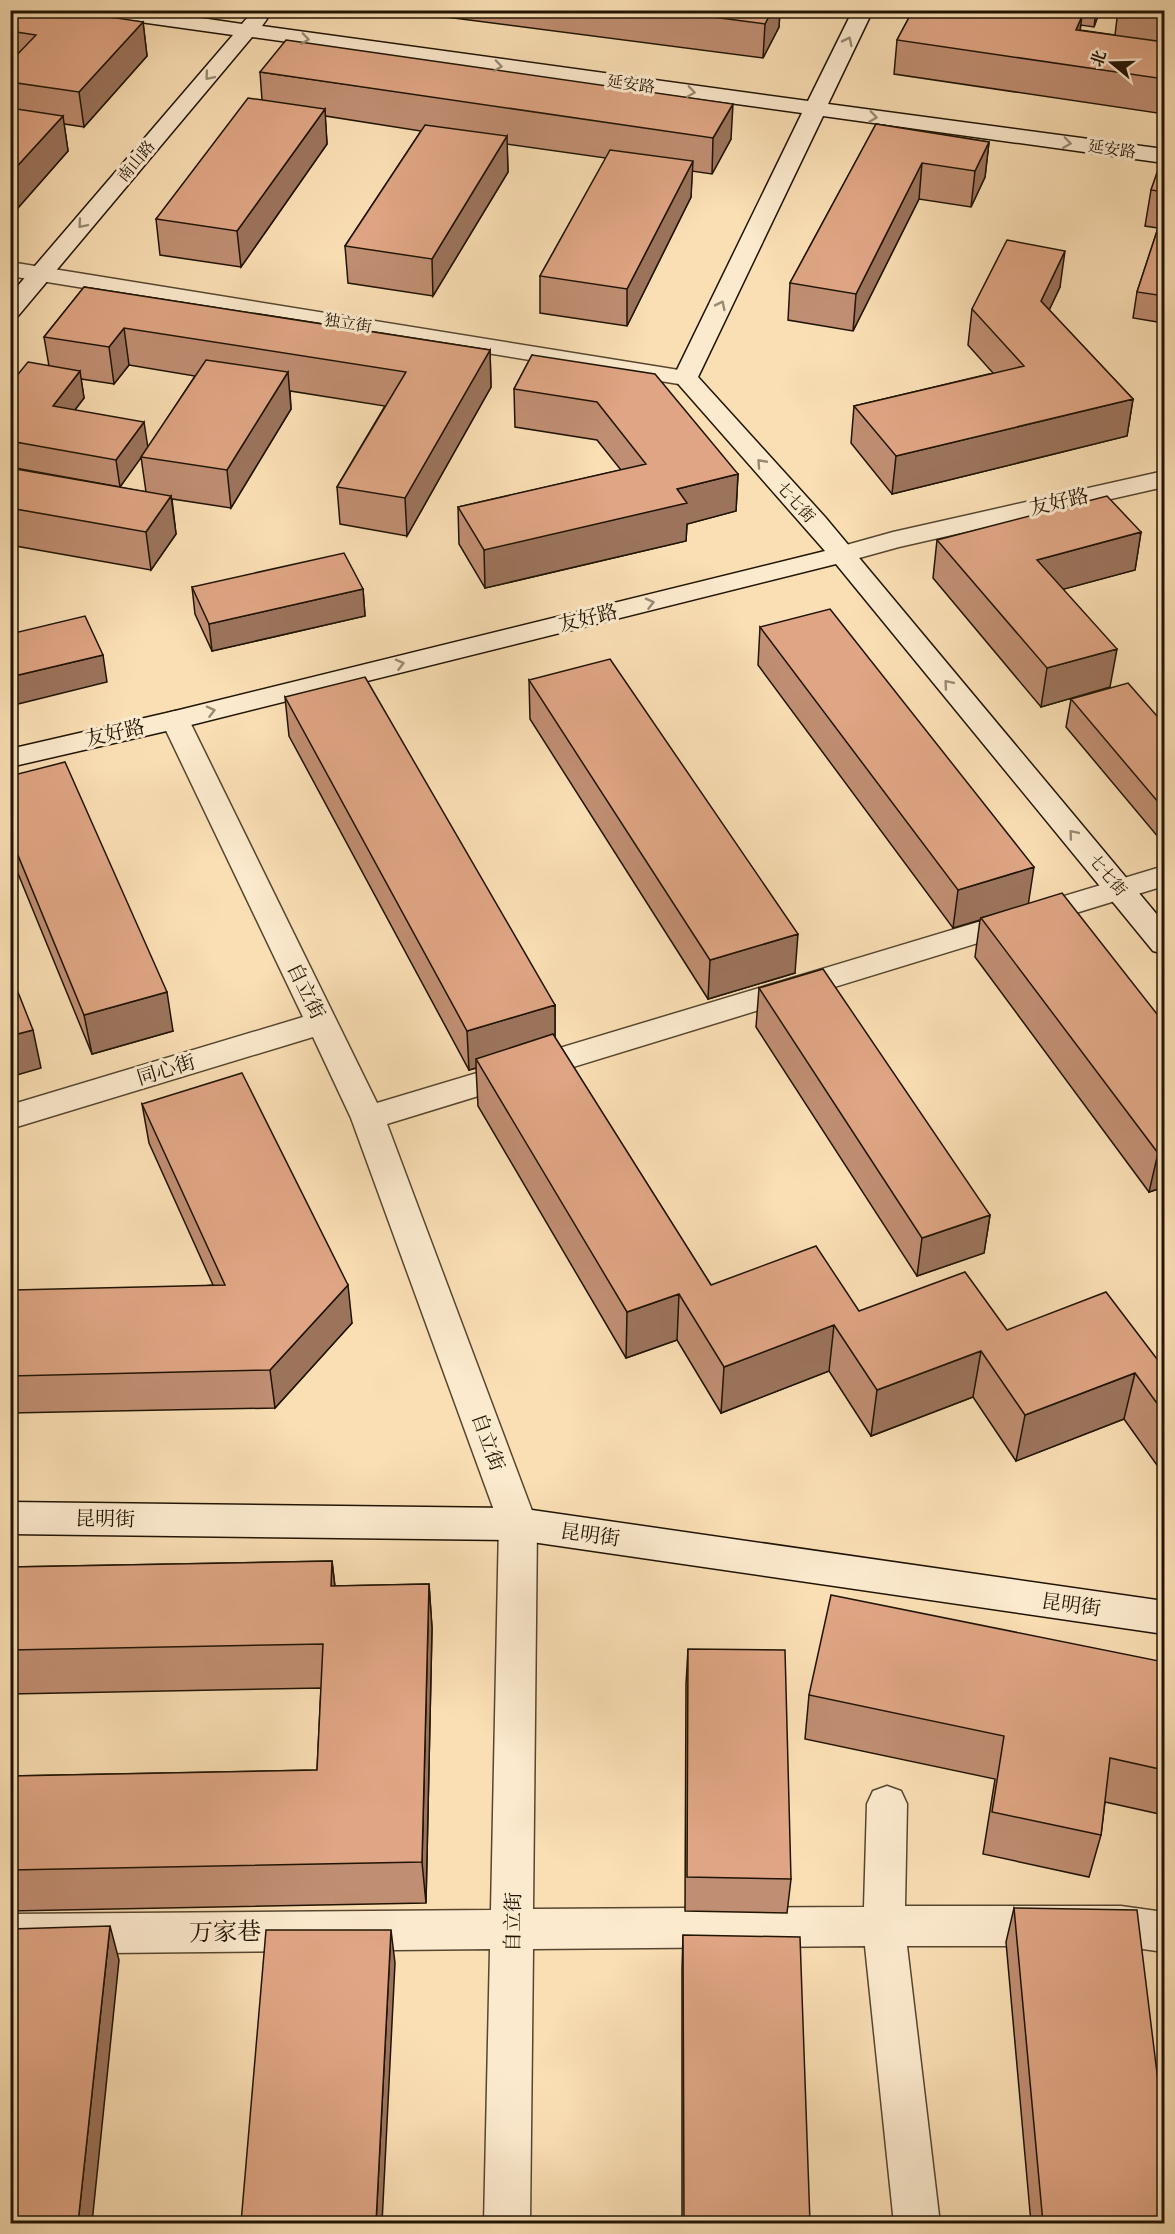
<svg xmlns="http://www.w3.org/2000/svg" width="1175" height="2234" viewBox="0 0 1175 2234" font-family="'IM FELL French Canon','Noto Serif SC',serif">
<rect width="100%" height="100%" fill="#fadeb4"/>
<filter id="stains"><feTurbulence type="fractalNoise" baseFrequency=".00333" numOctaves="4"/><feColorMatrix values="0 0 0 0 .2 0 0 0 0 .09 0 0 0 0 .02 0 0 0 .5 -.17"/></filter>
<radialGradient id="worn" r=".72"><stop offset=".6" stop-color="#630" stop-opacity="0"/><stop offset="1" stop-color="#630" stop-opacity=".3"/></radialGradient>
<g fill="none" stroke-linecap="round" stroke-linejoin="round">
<g stroke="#56462f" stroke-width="3">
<path id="street" d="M10,262L685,371L694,373L697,378L694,383L685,385L10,276Z
M1164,471V487L899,547L841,563L832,561L828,555L832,549L893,532Z
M175,711L185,714L189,720L377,1103L1164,866V886L387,1124L537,1524L533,1909L864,1907L867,1804L873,1791L887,1786L901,1791L907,1804L905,1906H1121L1164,1912V1952L1121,1946H907L940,2224H894L865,1946L533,1949L530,2224H484L490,1949L10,1954V1914L491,1910L499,1524L351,1118L313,1037L10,1129V1105L303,1017L161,720L165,714Z"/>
</g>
<g stroke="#201403" stroke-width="3">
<path id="secondary" d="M87,10H146L242,24C249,15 253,12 264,15L267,19L262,26L808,101L853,10H873L828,104L1164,149V163L823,116L698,377L825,517L1164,923V954L1153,951L836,564L175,729L10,767V749L175,711L825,551L673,378L802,113L252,37L18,316L10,318V295L233,35L97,16L90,14Z
M10,1502L518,1508L1164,1601V1634L518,1540L10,1534Z"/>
</g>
<use href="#street" fill="#fceace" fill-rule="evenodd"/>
<use href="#secondary" fill="#fceace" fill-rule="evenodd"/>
</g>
<path fill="#c08e72" stroke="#201403" stroke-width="1.5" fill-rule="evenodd" d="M10,10L143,22L147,56L84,127L64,124L68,151L10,217Z
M391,10H780L779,27L763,58Z
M913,10H1100L1094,27L1081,25L1080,30L1115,35L1118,10H1164V29L1160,42H1164V114L894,74L897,40Z
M260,72L731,139L712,174L692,171L691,197L627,326L540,313V276L606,158L507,144L508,172L433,296L348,283L345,246L421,131L325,116L327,144L241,267L160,255L156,219L262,100Z
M876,124L989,142L985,177L971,207L919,199L853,331L788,320L790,283Z
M1164,159V323L1133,318L1137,292L1158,228L1145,226L1151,190Z
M84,287L490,350L491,387L407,536L340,524L337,487L385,406L290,391L291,409L231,508L172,499L176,534L151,570L10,545V468L146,492L141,457L120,487L10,467V384L49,366L44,337ZM129,365L195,376L148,448L75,410L84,398L81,379L114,384Z
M1060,287L1049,310L1133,399L1127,436L892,494L851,443L854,406L993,373L968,345L972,309Z
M532,355L738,474L736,511L687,524L686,541L485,588L459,544L458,507L621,470L597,440L515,427L514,389Z
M1141,532L1135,570L1063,589L1110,687L1041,707L933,578L937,540Z
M192,587L363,589L365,616L212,651L195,614Z
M760,627L1028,904L1164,1023V1187L1149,1192L975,957L980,920L953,928L758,665Z
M529,680L795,973L708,999L530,719Z
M285,697L555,1005V1038L711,1285L859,1311L1007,1330L1157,1359L1164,1356V1475L1124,1419L1016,1461L973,1397L871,1436L829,1371L721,1413L677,1340L626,1358L478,1106L476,1068L469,1070L289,736Z
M1071,699L1164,724V844L1066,727Z
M10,776L173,1031L92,1054L12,859H10Z
M759,988L990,1215L984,1253L917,1276L756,1027Z
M142,1104L352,1323L275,1408L10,1413V1305L213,1285L149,1143Z
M332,1561L335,1586L429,1584L432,1628L426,1903L10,1911V1776L317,1770L321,1688L10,1694V1567Z
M688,1649L791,1879L787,1913L685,1911L686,1684Z
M1164,1662V1815L1105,1802L1101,1835L1089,1877L983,1854L995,1779L805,1739L809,1695Z
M1014,1908L1164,2223H1031L1006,1942Z
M683,1935L810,2223H682V1969Z"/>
<path fill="#9c745c" stroke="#201403" stroke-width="1.5" d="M772,10H780L779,27L763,58L765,24Z
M1096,10H1100L1094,27Z
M1164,15V29L1160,42L1163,17Z
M1082,16L1077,51L1076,30Z
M143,22L147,56L84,127L79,92Z
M733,104L731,139L712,174L713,138Z
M325,109L327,144L241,267L237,231Z
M63,116L68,151L10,217V174Z
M507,136L508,172L433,296L432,259Z
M989,142L985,177L971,207L975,171Z
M693,161L691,197L627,326V289Z
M922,163L919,199L853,331L856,294Z
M1065,251L1060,287L1036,338L1041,301Z
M124,328L129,365L114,384L109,347Z
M490,350L491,387L407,536L405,498Z
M80,371L84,398L57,433L53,406Z
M288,372L291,409L231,508L227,470Z
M1133,399L1127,436L892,494L896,456Z
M144,422L148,448L120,487L116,460Z
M738,474L736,511L687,524L686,541L485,588L484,550L677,489Z
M171,496L176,534L151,570L146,532Z
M1141,532L1135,570L1031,598L1037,560Z
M363,589L365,616L212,651L209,624Z
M1117,649L1110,687L1041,707L1047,668Z
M103,655L107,682L10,706V677Z
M1034,867L1028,906L981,918L980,920L953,928L958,890Z
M798,934L795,973L708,999L710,960Z
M167,992L173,1031L92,1054L84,1015Z
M555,1005V1044L476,1059V1068L469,1070L467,1031Z
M33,1030L41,1068L10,1077V1036Z
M1164,1151V1187L1149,1192L1158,1153Z
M990,1215L984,1253L917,1276L922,1238Z
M348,1285L352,1323L275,1408L270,1370Z
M679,1294L677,1340L626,1358L627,1312Z
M834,1325L829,1371L721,1413L724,1367Z
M981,1351L973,1397L871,1436L877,1390Z
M1135,1373L1124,1419L1016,1461L1025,1415Z
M332,1561L337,1606L331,1586Z
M429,1584L432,1628L426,1903L422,1862Z
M110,1926L119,1960L92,2223H78Z
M391,1930L395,1963L382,2223H376Z"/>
<path fill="#dfa584" stroke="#201403" stroke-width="1.5" d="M10,10H64L143,22L79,92L10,82V62L36,35L10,31Z
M659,10H772L765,24Z
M913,10H1041L1082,16L1076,30L1164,42V79L897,40Z
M1118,10H1164V15L1163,17L1118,11Z
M286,40L733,104L713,138L260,72Z
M248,98L325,109L237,231L156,219Z
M10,108L63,116L10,174Z
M876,124L989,142L975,171L922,163L856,294L790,283Z
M425,125L507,136L432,259L345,246Z
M610,150L693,161L627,289L540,276Z
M1162,158L1164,159V192L1151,190Z
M1159,225L1164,226V296L1137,292Z
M1007,240L1065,251L1041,301L1133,399L896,456L854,406L1024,366L972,309Z
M84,287L490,350L405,498L337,487L406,372L124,328L109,347L44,337Z
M532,355L655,374L738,474L677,489L687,503L484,550L458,507L646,464L597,402L514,389Z
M206,360L288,372L227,470L141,457Z
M28,362L80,371L53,406L144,422L116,460L10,441V384Z
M10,468L171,496L146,532L10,508Z
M1107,496L1141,532L1037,560L1117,649L1047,668L937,540Z
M344,553L363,589L209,624L192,587Z
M830,609L1034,867L958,890L760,627Z
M85,616L103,655L10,677V634Z
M610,659L798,934L710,960L529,680Z
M365,677L555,1005L467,1031L285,697Z
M1128,683L1164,724V809L1071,699Z
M65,762L167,992L84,1015L10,836V776Z
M1062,893L1164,1023V1151L1158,1153L981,918Z
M823,969L990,1215L922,1238L759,988Z
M10,977H12L33,1030L10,1036Z
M553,1034L711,1285L816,1246L859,1311L965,1272L1007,1330L1106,1292L1157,1359L1164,1356V1413L1135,1373L1025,1415L981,1351L877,1390L834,1325L724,1367L679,1294L627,1312L476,1059Z
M242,1073L348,1285L270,1370L10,1376V1305L13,1290L225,1285L142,1104Z
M332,1561L331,1586L429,1584L422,1862L10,1870V1776L317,1770L323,1644L10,1650V1567Z
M831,1595L1164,1662V1770L1110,1758L1101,1835L992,1812L1004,1736L809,1695Z
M688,1649L785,1650L791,1879L687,1877Z
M1014,1908L1137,1910L1164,2130V2223H1043Z
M110,1926L78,2223H10V1929Z
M266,1930H391L376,2223H241Z
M683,1935L800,1937L810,2223H684Z"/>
<defs><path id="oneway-chevron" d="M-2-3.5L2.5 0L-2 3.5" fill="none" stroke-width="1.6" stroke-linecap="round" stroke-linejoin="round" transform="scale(1.5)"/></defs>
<g stroke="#998a73">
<use href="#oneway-chevron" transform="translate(305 39) rotate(8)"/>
<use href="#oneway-chevron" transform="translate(848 41) rotate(-64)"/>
<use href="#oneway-chevron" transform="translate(498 66) rotate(8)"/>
<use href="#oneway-chevron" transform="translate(209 76) rotate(130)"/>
<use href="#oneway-chevron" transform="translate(691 92) rotate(8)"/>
<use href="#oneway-chevron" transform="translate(873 117) rotate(8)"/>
<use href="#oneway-chevron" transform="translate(1067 143) rotate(8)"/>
<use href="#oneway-chevron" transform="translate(82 224) rotate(130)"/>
<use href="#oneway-chevron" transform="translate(721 305) rotate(-64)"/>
<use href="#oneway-chevron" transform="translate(761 463) rotate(-132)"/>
<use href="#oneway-chevron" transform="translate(650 603) rotate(-14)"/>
<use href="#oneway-chevron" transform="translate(400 664) rotate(-14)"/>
<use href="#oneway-chevron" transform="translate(948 684) rotate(-130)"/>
<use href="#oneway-chevron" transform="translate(211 711) rotate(-14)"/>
<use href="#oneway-chevron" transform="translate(1073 834) rotate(-130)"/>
</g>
<g text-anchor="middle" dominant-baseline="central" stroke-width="6" stroke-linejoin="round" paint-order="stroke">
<g font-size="16" fill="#201403" stroke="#fceace">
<text transform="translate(631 84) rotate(8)">延安路</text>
<text transform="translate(1112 149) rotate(8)">延安路</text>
<text transform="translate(136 161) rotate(-50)">南山路</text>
<text transform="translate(348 323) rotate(9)">独立街</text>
<text transform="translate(796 502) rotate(48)">七七街</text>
<text transform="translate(1108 875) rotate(50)">七七街</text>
</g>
<g font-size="20" fill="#201403" stroke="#fceace">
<text transform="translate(1059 502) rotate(-13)">友好路</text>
<text transform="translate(588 618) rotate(-14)">友好路</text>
<text transform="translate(115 733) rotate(-13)">友好路</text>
<text transform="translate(306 991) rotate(64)">自立街</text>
<text transform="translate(166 1070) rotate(-17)">同心街</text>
<text transform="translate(488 1442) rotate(70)">自立街</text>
<text transform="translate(105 1519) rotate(1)">昆明街</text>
<text transform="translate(590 1535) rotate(8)">昆明街</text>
<text transform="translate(1071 1605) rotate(8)">昆明街</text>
<text transform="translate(513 1922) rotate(-89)">自立街</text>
</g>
<g font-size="24" fill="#201403" stroke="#fceace">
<text transform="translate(225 1932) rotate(-1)">万家巷</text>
</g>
</g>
<rect width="1175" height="2234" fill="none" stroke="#fadeb4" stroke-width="36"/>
<rect x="12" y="12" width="1151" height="2210" fill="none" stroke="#201403" stroke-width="3"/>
<rect x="18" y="18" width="1139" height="2198" fill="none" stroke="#201403" stroke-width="1.5"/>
<g transform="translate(1112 63) rotate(289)" stroke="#fceace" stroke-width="4.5" paint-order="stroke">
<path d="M0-4.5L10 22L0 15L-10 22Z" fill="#201403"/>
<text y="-9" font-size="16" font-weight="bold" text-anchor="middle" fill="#201403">北</text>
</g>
<rect width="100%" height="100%" filter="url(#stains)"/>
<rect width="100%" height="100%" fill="url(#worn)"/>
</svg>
